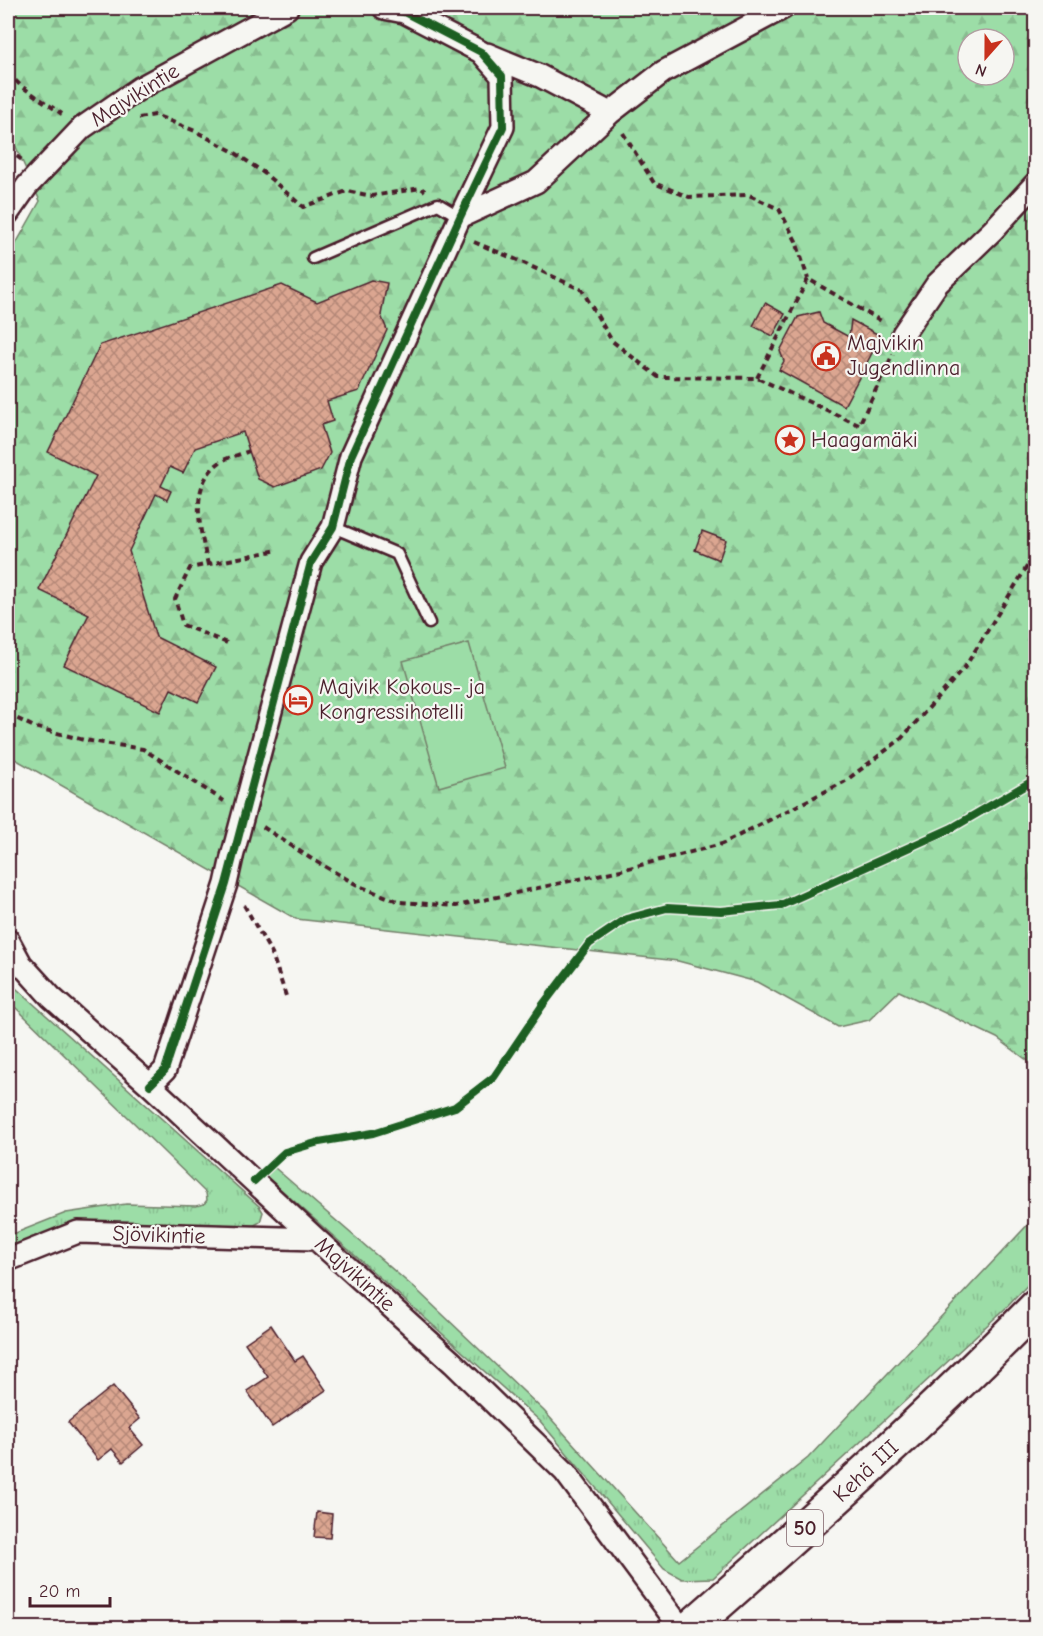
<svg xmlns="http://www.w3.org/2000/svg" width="1043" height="1636" viewBox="0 0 1043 1636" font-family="'Comic Neue',sans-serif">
<defs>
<pattern id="grass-tufts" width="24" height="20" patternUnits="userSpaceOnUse" patternTransform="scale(1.5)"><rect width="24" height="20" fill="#9cdda7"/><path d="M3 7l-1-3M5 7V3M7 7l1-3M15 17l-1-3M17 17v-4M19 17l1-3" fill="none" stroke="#88bd90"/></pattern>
<pattern id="forest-firs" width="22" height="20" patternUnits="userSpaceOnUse" patternTransform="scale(1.5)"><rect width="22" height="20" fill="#9cdda7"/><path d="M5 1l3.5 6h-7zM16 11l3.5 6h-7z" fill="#88bd90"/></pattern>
<pattern id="building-cross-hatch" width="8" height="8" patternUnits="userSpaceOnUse" patternTransform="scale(1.5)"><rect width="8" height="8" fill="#dba691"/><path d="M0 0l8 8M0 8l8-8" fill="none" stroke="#b48777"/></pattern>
</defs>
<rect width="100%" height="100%" fill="#f6f6f2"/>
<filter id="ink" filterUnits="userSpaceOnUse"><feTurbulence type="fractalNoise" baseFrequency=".0167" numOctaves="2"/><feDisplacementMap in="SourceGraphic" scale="12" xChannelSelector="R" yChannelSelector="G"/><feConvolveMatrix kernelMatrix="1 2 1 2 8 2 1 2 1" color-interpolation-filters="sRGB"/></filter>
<g filter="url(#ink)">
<path fill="url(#grass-tufts)" stroke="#737e69" stroke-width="1.5" d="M8,981L260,1207L263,1212L260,1222L249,1228L77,1223L8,1251V1236L66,1213L126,1204L196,1206L204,1204L207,1200L206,1193L16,1008L8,1003Z
M275,1168L419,1292L544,1411L679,1561L808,1458L1035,1217V1277L1008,1306L713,1578L682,1579L664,1569L540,1421L266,1176Z"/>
<path fill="url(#forest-firs)" stroke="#737e69" stroke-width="1.5" fill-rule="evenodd" d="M8,8H1035V1066L997,1038L899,991L869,1020L838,1027L757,982L678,961L296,919L8,755V258L40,201L8,129ZM968,39H1004V75H968Z"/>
<path fill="#9cdda7" stroke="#737e69" stroke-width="1.5" d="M469,643L505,768L439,787L403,661Z"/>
<path fill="url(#building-cross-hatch)" stroke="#4a1f2b" stroke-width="1.5" d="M371,280L387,283L381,315L387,330L359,391L327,401L333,421L321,425L330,453L321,470L275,487L258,479L243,432L195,448L183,473L170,467L161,486L171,491L167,500L156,494L129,551L156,637L216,667L198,702L171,689L160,712L64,665L89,614L39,590L96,476L48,452L100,345L282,285L317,302Z
M765,303L785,314L773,336L753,326Z
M819,312L823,323L849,337L851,320L881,336L844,406L779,370L784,361L780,351L798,317Z
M702,531L726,540L719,560L695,550Z
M271,1325L295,1361L303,1356L326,1390L272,1427L247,1391L268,1377L245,1343Z
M113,1386L140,1419L129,1428L143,1445L123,1462L112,1449L98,1460L68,1422Z
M317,1512L332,1514L330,1538L314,1537Z"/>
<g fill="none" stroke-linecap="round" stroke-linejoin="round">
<g stroke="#4a1f2b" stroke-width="15">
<path id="lane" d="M313,258L438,204L460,217
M333,527L397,554L429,623"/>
</g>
<g stroke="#4a1f2b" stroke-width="26">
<path id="street" d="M487,54L540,76L610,113
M8,213L27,186L82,128L140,88L287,8
M460,217L536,182L610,113L663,72L783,8
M903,334L937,284L993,230L1036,183
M258,759L311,562L333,527L351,456L460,217L503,127L502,76L481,52L404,12L384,8
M8,940L21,964L51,997L150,1085L316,1239L453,1363L565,1472L681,1628
M150,1085L165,1070L226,884L232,857
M8,1260L78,1232L316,1239"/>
</g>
<g stroke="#4a1f2b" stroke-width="38">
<path id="highway" d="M690,1628C808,1525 925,1420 1036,1307"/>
</g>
<path stroke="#4a1f2b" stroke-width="4" stroke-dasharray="6 4.5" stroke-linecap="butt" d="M8,73L21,86L62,114
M139,118L155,115L195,131L234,152L264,173L303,207L347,191L372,196L421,188L425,191
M623,133L654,183L689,197L749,195L779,209L796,241L808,279
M8,150L22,160
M474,242L515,259L582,290L612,341L658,377L757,378L859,425L893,354
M757,378L808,279L883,322
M208,565C201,532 187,487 219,463C226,457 240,455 249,451
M227,643L183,625L175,599L190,568L278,550
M8,714L34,727L84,740L143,749L224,801
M263,827L310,858L359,886L400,902L456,906L625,869L722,844L844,782L901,739L965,667L1036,552
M244,905L272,954L287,999"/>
<use href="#lane" stroke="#f6f6f2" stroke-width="10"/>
<use href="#street" stroke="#f6f6f2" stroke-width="21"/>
<use href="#highway" stroke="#f6f6f2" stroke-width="33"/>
<g stroke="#4a1f2b" stroke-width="26" stroke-linecap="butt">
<path id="street-bridge" d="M232,857L258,759"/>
</g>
<use href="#street-bridge" stroke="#f6f6f2" stroke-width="21"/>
<g stroke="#f6f6f2" stroke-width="11">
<path id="cycleway" d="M150,1085L165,1070L226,884L311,562L333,527L351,456L460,217L503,127L502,76L481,52L404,12L384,8
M254,1181L285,1152L319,1142L373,1133L455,1107L494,1077L542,1006L589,944L626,919L667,908L721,911L781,905L952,828L1036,779"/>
</g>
<use href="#cycleway" stroke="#1b5e20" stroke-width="8"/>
</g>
</g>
<defs>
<g id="civic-ring" transform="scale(1.5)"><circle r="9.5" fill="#f6f6f2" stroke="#c8321e" stroke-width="1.5"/><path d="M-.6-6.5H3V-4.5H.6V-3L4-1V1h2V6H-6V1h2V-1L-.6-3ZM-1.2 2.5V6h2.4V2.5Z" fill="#c8321e"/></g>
<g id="sight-ring" transform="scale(1.5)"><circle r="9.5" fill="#f6f6f2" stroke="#c8321e" stroke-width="1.5"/><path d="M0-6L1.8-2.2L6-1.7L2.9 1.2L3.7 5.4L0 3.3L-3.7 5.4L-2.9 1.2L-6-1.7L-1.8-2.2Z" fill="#c8321e"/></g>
<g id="hotel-ring" transform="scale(1.5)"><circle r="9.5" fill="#f6f6f2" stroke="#c8321e" stroke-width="1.5"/><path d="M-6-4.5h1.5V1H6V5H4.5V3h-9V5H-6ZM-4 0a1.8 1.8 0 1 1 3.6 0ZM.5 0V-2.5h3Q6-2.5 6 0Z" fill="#c8321e"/></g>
</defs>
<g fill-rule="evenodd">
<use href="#civic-ring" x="826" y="356"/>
<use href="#sight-ring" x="790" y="440"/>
<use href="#hotel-ring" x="298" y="700"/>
</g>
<g text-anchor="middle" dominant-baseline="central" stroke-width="4.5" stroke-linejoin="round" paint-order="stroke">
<rect fill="#f6f6f2" stroke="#7e6067" stroke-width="1.5" x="787" y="1510" width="36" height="36" rx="4.5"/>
<g font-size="21" font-weight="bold" fill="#4a1f2b">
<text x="805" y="1528">50</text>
</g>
<g font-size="22" fill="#4a1f2b" stroke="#f6f6f2">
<text transform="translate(135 95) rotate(-32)">Majvikintie</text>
<text transform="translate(159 1235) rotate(2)">Sjövikintie</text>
<text transform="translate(355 1274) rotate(42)">Majvikintie</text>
<text transform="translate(866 1471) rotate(-43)">Kehä III</text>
</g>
<g font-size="22" fill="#4a1f2b" stroke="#f6f6f2" text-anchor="start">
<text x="847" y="343">Majvikin<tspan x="847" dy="25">Jugendlinna</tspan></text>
<text x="811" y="440">Haagamäki</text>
<text x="319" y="687">Majvik Kokous- ja<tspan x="319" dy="25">Kongressihotelli</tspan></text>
</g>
</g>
<rect width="1043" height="1636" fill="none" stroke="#f6f6f2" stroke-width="30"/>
<rect x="15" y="15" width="1013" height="1606" fill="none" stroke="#4a1f2b" stroke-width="2" filter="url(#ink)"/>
<g transform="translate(986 57) rotate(201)"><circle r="28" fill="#f6f6f2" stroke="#b1a0a2" stroke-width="1.5"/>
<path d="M0-4.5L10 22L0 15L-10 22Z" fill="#c8321e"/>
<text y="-9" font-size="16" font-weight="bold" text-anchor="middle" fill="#4a1f2b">N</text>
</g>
<path d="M30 1597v9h80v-9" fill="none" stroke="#4a1f2b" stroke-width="3"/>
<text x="39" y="1597" font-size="18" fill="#4a1f2b" stroke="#f6f6f2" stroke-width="4.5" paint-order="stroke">20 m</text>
</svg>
